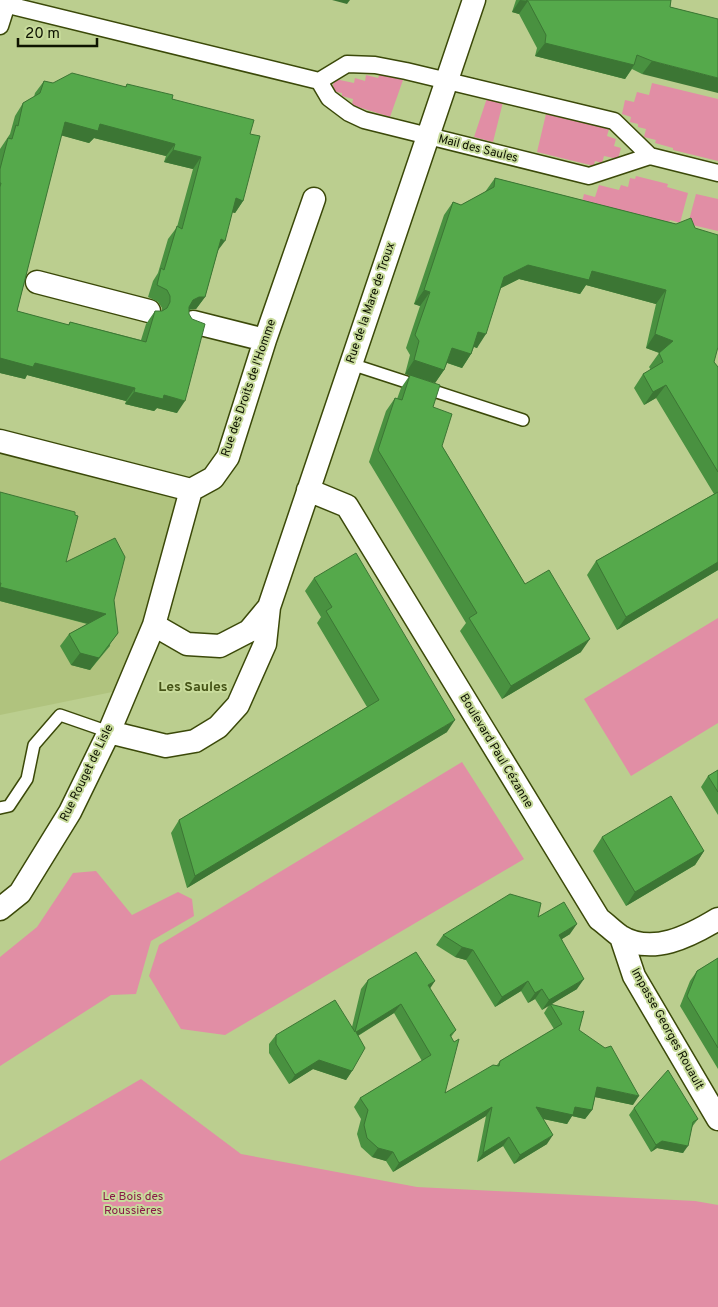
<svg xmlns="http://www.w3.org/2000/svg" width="718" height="1307" viewBox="0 0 718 1307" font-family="Overpass,sans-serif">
<rect width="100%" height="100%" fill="#bbce8f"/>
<path fill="#b0c37e" d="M0,441L191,490L127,689L0,715Z"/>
<path fill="#e18ea5" d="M380,74L403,80L390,117L352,105L353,99L342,96V93L331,91L335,79L354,83L355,78L365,81L366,75L378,78Z
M652,83L718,99V161L673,150V148L655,143L656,140L644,137L646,129L638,127V124L630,122L631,117L622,114L625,100L634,102L637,92L649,95Z
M487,98L503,102L493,142L474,137Z
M546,114L609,129L607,136L616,139L614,146L621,148L618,159L604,156L602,163L595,161L594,166L537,152Z
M636,176L668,184L667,187L688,193L680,223L670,220L666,234L582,202L584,194L595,197L599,185L619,190L621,185L628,187L630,178L635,179Z
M696,194L718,199V231L688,224Z
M718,618V723L631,776L584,699Z
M462,762L524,859L225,1035L181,1029L149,976L159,945Z
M96,871L132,915L178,892L192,899L194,916L151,941L136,994L111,995L0,1066V957L37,927L73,873Z
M141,1079L241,1154L417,1187L695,1201L718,1205V1307H0V1161Z"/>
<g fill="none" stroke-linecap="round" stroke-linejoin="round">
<g stroke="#3b4909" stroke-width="14">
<path id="service" d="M351,364L523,420
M0,808L9,806L27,779L34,745L60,715L109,732"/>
</g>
<g stroke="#3b4909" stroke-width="19">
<path id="pedestrian" d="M0,3L319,81L329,98L349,113L364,120L589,176L650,156
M0,26L7,4
M319,81L347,64L375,65L406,71L614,121L650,156L718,173"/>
</g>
<g stroke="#3b4909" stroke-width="25">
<path id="minor" d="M37,282L149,311
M193,322L265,340
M0,441L191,490L213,478L228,457L265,340L314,199
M308,490L347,506L599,919C606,924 613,931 620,936C652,956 690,936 718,919
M154,625L187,644L220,646L249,631L269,607
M109,732L166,746L195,741L218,727L238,705L265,644L269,607L474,0
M0,909L20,893L70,812L109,732L154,625L191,490
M621,937L634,976L718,1119"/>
</g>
<use href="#service" stroke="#fff" stroke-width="11"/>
<use href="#pedestrian" stroke="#fff" stroke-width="16"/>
<use href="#minor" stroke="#fff" stroke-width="22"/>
</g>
<path fill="#499140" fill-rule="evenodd" d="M516,0H671L670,7L718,19L642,74L632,69L625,79L535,56L537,48L519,14L512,12Z
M44,81L53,83L125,87L127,84L172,99L250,134L243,201L235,213L232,212L218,250L205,297L196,309L189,310L177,413L157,408L154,411L125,404L126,401L27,375L25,379L0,373V149L10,134L15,116L23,103L34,97L35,93ZM61,135L89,143L94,138L166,156L164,162L193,169L177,227L168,239L158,273L153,281L148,297L158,302L162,308V311H155L146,324L141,340L70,322L68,325L17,311Z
M495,178L676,224L714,362L718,367V570L617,630L587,575L596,561L714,494L656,398L644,405L634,388L643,374L651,370L649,367L659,353L646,348L656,304L586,285L580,294L519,279L501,288L477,348L474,347L471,354L462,368L447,363L444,370L435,383L405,374L410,355L406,348L420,306L414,304L444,215L453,202L461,205L485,192Z
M410,375L433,407L442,446L525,584L581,652L502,699L460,631L466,623L369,462L386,411L395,398L397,399L401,388Z
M0,492L66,562L114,600L110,646L90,670L71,665L60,646L69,634L87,624L0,601Z
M314,578L447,732L187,888L171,833L179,820L367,707L317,623L321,617L305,591Z
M718,770V815L701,787L708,776Z
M602,837L704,851L695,865L626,906L593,851Z
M538,917L570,934L562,939L577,989L551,1004L579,1030L633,1105L595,1097L592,1110L585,1119L572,1116L567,1124L543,1119L547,1144L514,1164L503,1146L477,1162L486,1116L393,1172L386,1161L372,1157L361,1147L357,1134L361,1119L354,1107L360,1098L422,1061L394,1013L358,1036L352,1071L346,1080L313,1069L289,1084L269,1053V1044L276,1035L352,1027L361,989L368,980L430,989L456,1030L451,1037L445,1093L497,1065L500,1061L554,1029L544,1013L549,1005L542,1010L535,999L528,1003L521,991L495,1007L466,960L455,957L436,945L443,935Z
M718,958V1069L680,1006L690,981L697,971Z
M634,1108L698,1119L692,1127L683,1153L657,1148L651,1152L629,1115Z"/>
<path fill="#3c7634" d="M332,0H350L347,4Z
M520,0L528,1L519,14L512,12Z
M545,43L634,65L625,79L535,56Z
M652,61L718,78V93L642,74Z
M65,122L100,124L175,144L166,156L94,138L89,143L56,134Z
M173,150L201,157L193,169L164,162Z
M236,198L243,201L235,213L227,211Z
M221,239L225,241L216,253Z
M528,265L592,271L666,290L656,304L586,285L580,294L519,279L495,291L504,277Z
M424,290L430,292L420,306L414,304Z
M199,297H205L196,309H190L184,313L193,300Z
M478,332L486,334L477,348L469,345Z
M655,334L673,341L663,354L646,348Z
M452,348L471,354L462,368L442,361Z
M0,358L35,363L135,388L126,401L27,375L25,379L0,373Z
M414,360L444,370L435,383L405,374Z
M666,385L656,398L644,405L653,392Z
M134,392L164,395L185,401L177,413L157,408L154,411L125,404Z
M718,562V570L617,630L626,617Z
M0,587L106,614L97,626L0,601Z
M118,633L90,670L71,665L80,653Z
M590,639L581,652L502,699L511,686Z
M455,720L447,732L187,888L195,876Z
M704,851L695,865L626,906L635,892Z
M577,924L570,934L552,945L559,935Z
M462,947L473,950L466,960L455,957Z
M584,979L577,989L542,1010L549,1000Z
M435,981L429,990L428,985Z
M528,981L521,991L495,1007L502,997Z
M542,989L535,999L528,1003L535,993Z
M401,1004L394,1013L349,1041L356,1032Z
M319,1060L352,1071L346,1080L313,1069L289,1084L295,1075Z
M597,1087L639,1096L633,1105L590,1096Z
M492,1107L486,1116L393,1172L399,1163Z
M536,1107H575L592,1110L585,1119L572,1116L567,1124L530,1116Z
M553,1135L547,1144L514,1164L520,1155Z
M509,1137L503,1146L477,1162L483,1153Z
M662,1141L688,1146L683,1153L657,1148L651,1152L656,1145Z
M378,1148L393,1152L386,1161L372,1157Z"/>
<path fill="#55a94b" stroke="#3c7634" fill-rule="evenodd" d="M526,0H671L670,7L718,19V78L652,61L637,55L634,65L545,43L546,35L528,1Z
M72,73L126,87L127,84L173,95L172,99L254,120L250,134L260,136L243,201L236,198L225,241L221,239L205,297H199L193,300L189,307V314L192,319L205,324L185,401L164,395L163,399L134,392L135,388L35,363L33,367L0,358V187L1,183H0V169L8,138L12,139L16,125L18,126L23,103L40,93L44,81L53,83ZM65,122L98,131L100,124L175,144L173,150L201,157L182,229L177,226L164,270L161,268L157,285L167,290L170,296V302L167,308L162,311H155L146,342L70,322L69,325L17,311Z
M495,178L676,224L691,218L695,228L718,235V347L714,362L718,367V472L666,385L653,392L643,374L663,362L659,353L673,341L655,334L666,290L592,271L589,280L528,265L504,277L486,334L478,332L471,354L452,348L444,370L414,360L419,341L415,335L430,292L424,290L453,202L461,205L494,187Z
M410,375L440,385L433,407L452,414L442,446L525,584L549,570L590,639L511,686L469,618L477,613L378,450L395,398L402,400Z
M0,492L75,512V515L78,516L66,562L115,538L125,557L114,600L118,633L99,658L80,653L69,634L106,614L0,587L1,583H0Z
M718,492V562L626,617L596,561Z
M356,553L455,720L195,876L179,820L379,700L326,611L332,607L314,578Z
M718,770V792L708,776Z
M671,796L704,851L635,892L602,837Z
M510,894L541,903L538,917L564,902L577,924L559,935L584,979L549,1000L542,989L535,993L528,981L502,997L473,950L462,947L443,935Z
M416,952L435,981L428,985L456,1030L450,1035L454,1042L459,1039L445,1093L493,1065L499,1066L500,1061L562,1024L550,1004L581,1012L584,1011L579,1030L605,1048L611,1046L639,1096L597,1087L592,1110L575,1107L573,1115L536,1107L553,1135L520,1155L509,1137L483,1153L492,1107L399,1163L393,1152L378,1148L367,1138L364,1125L368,1110L360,1098L431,1055L401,1004L356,1032L365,1048L352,1071L319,1060L295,1075L276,1044V1035L335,1000L355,1032L368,980Z
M718,958V1048L687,996L697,971Z
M668,1070L698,1119L693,1122L688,1146L662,1141L656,1145L634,1108Z"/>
<g text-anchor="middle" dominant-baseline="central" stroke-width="4" stroke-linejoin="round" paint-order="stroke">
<g font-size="12" fill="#0e1300" stroke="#c8db9b">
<text transform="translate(478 149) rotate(14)">Mail des Saules</text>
<text transform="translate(371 303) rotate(-71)">Rue de la Mare de Troux</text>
<text transform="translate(249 388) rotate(-71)">Rue des Droits de l'Homme</text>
<text transform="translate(496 751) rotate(59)">Boulevard Paul Cézanne</text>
<text transform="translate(87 773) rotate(-64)">Rue Rouget de Lisle</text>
<text transform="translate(667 1029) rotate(61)">Impasse Georges Rouault</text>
</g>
<g font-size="12" fill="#881a47" stroke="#c8db9b">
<text x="133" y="1197">Le Bois des<tspan x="133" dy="14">Roussières</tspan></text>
</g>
<g font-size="14" font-weight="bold" fill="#455316" stroke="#c8db9b">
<text x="193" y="687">Les Saules</text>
</g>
</g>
<path d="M18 38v8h79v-8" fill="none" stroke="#0e1300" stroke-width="2.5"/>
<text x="25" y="38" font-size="15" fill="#0e1300" stroke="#c8db9b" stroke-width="4" paint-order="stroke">20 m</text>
</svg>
